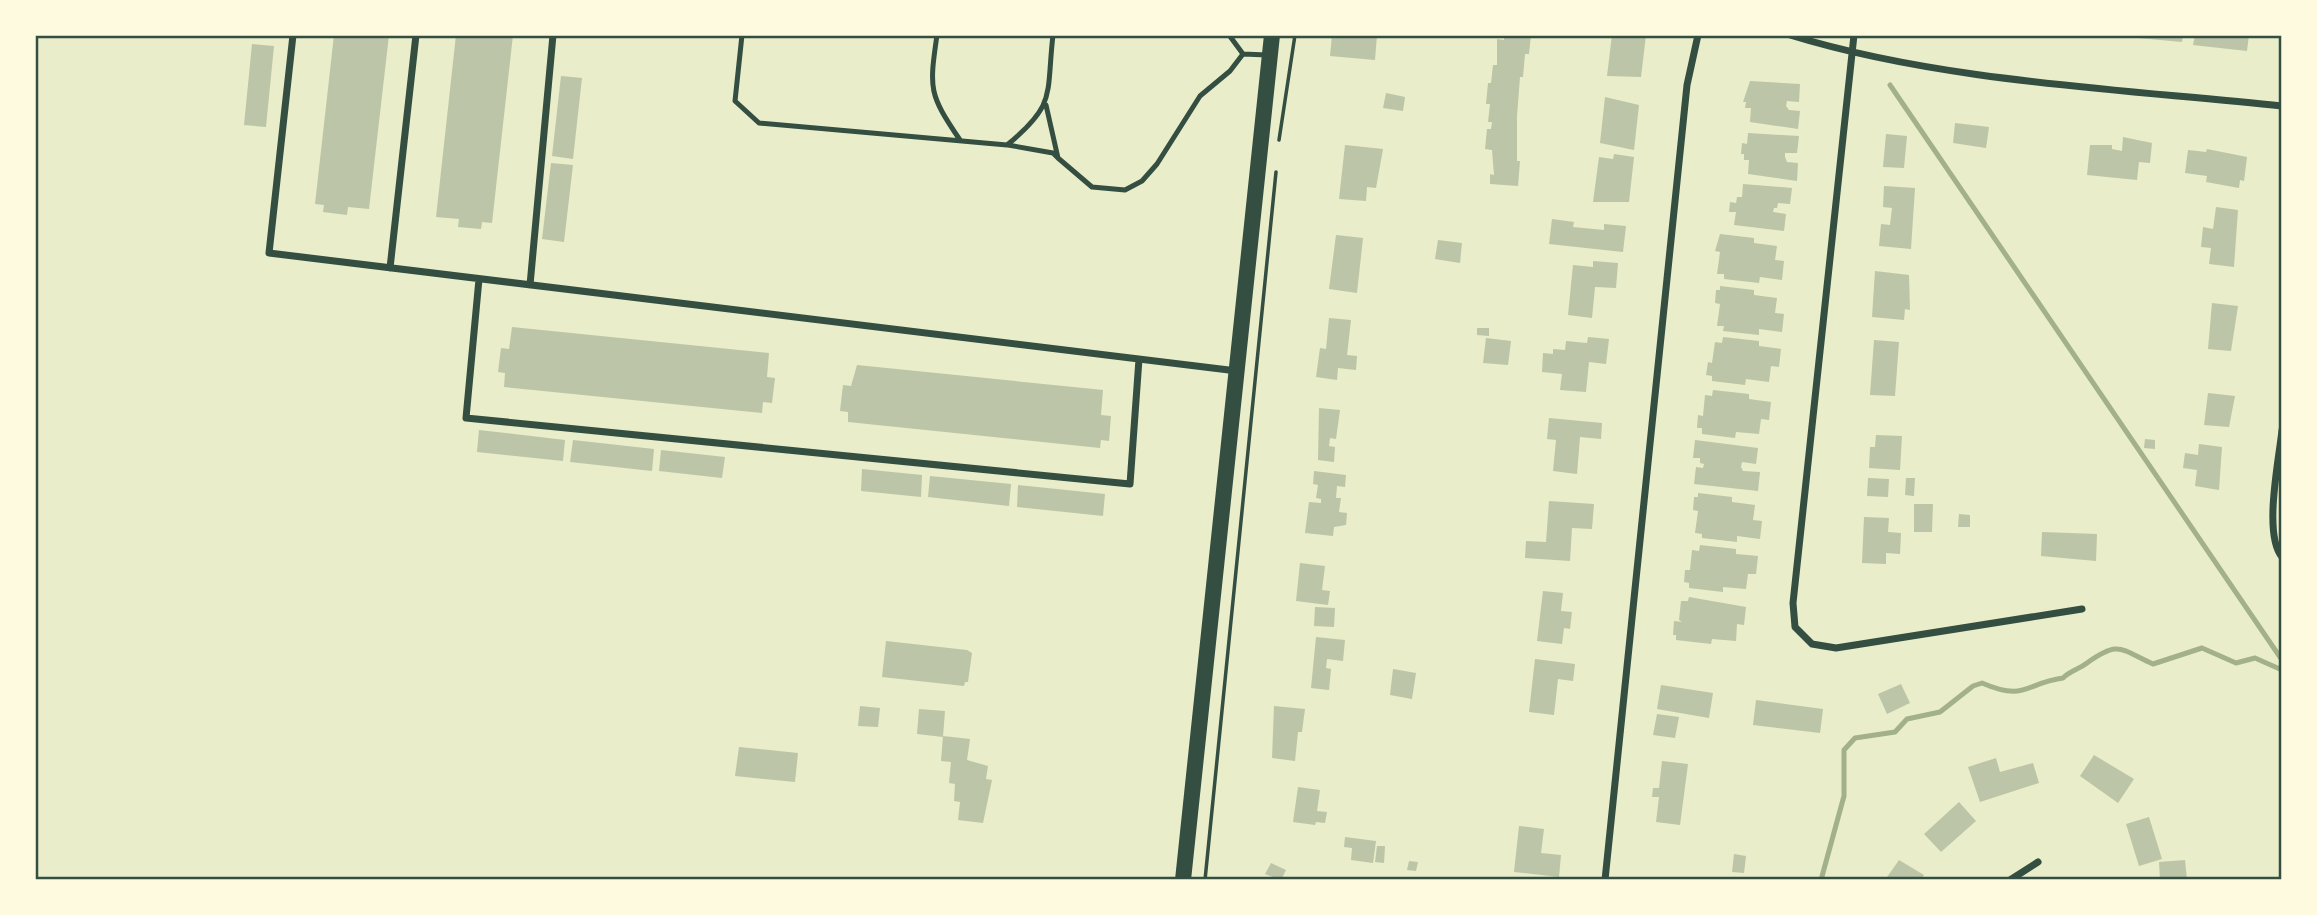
<svg xmlns="http://www.w3.org/2000/svg" width="2317" height="915" viewBox="0 0 2317 915" font-family="Cabin,sans-serif">
<rect width="100%" height="100%" fill="#e9edc9"/>
<g fill="none" stroke-linecap="round" stroke-linejoin="round">
<path stroke="#a3b18a" stroke-width="5" d="M1890,85L2282,660
M1821,880L1844,796V750L1855,738L1895,732L1907,719L1940,712L1973,686L1982,683C2026,702 2025,683 2063,678C2071,670 2078,670 2087,663C2119,640 2120,649 2153,664L2202,648L2236,663L2255,658L2282,670"/>
</g>
<path fill="#bcc5a7" d="M334,35H389L369,209L348,207L347,215L323,212L324,205L315,204Z
M456,35H513L492,223L482,222L481,229L458,227L459,219L436,217Z
M1332,35H1377L1375,60L1330,56Z
M1504,35H1531L1529,54H1525L1523,77H1520L1517,116V161H1520L1518,186L1490,184V174L1494,175L1492,150L1485,149L1487,129H1491L1492,122H1488L1490,104H1486L1488,83H1491L1493,65H1497V39L1504,40Z
M1612,35H1646L1641,77L1607,76Z
M2138,35H2183L2182,42L2138,38Z
M2195,35H2249L2247,51L2193,45Z
M252,44L274,46L266,127L244,125Z
M561,76L582,78L573,159L552,156Z
M1750,81L1800,84L1799,102L1787,101L1786,106L1789,110L1800,111L1798,129L1750,122L1751,108H1745L1746,102H1743Z
M1386,93L1405,97L1403,111L1383,108Z
M1605,97L1639,105L1634,150L1600,143Z
M1955,123L1989,127L1986,148L1953,143Z
M1748,133L1799,136L1797,153H1785V157L1787,162L1798,163L1797,181L1748,174L1749,160H1744V154H1741L1742,143L1747,144Z
M1886,134L1907,136L1904,168L1883,167Z
M2123,137L2152,143L2150,163L2139,162L2137,180L2087,175L2090,145H2112V149L2122,151Z
M1345,145L1383,149L1376,188L1367,187L1366,201L1339,199Z
M2207,149L2247,157L2244,181L2240,180L2239,188L2206,182L2207,176L2185,173L2188,150L2206,152Z
M1614,154L1634,157L1629,202H1593L1599,157L1613,159Z
M551,163L573,165L564,242L542,239Z
M1743,184L1792,188L1790,204L1778,203L1777,208H1774L1773,212L1786,214L1784,231L1734,225L1736,212H1729L1730,202L1736,203L1737,197H1742Z
M1884,186L1915,188L1911,249L1879,246L1881,224L1890,225L1892,208L1883,207Z
M2216,207L2238,210L2234,267L2209,264L2211,248L2201,247L2203,227L2213,229Z
M1552,219L1574,222L1573,227L1604,230V224L1626,226L1623,252L1549,244Z
M1720,234L1754,238V243L1777,246L1775,260L1784,261L1782,280L1760,277L1759,283L1724,279V274H1717L1720,252L1715,251Z
M1336,235L1363,238L1357,293L1329,289Z
M1438,240L1462,243L1460,263L1435,259Z
M1593,261L1618,263L1616,288L1595,287L1592,318L1568,315L1573,265L1593,267Z
M1875,271L1909,275L1910,310L1905,309L1904,320L1872,317Z
M1720,286L1754,290V295L1777,298L1775,313L1784,314L1782,332L1759,329V335L1723,331L1724,326H1717L1720,304L1715,303L1716,290H1720Z
M2212,303L2238,306L2231,351L2208,349Z
M1329,318L1351,320L1347,355L1357,356L1356,370L1338,368L1337,380L1316,377L1320,348L1326,349Z
M512,327L769,353L767,377L775,378L772,403L763,402L762,413L504,387L505,373L498,372L501,348L509,349Z
M1477,328H1489V336L1477,335Z
M1588,337L1609,339L1606,364L1589,362L1586,392L1560,390L1562,374L1542,372L1543,353L1553,354V349L1565,350L1566,341L1587,343Z
M1723,337L1759,341V346L1781,349L1779,367L1771,366L1769,382L1746,379L1745,385L1712,381V376L1706,375L1708,362L1712,363L1715,342L1722,343Z
M1486,338L1511,341L1508,365L1483,363Z
M1874,340L1899,342L1895,396L1870,395Z
M857,365L1103,390L1101,415L1111,416L1109,441L1101,440L1100,448L848,422V412L840,411L843,385L851,386Z
M1713,390L1749,394V399L1771,402L1769,420L1761,419L1759,434L1736,432L1735,438L1702,434V428H1697L1698,415L1703,416L1705,395L1712,396Z
M2208,393L2235,396L2229,427L2204,425Z
M1319,408L1340,410L1336,439L1330,438L1329,446L1335,447L1334,462L1318,460Z
M1549,418L1602,423L1601,439L1580,437L1577,474L1553,471L1556,440L1547,439Z
M479,430L565,440L563,461L477,452Z
M1876,435L1902,436L1900,470L1869,468L1870,447H1875Z
M2145,439L2155,440V449L2144,448Z
M573,440L654,449L652,471L570,462Z
M1695,440L1758,448L1756,464L1742,462L1741,467L1743,471L1760,472L1758,491L1694,484L1696,467L1703,468L1704,464L1700,463V458H1693Z
M2199,444L2222,447L2219,490L2195,486L2197,470L2183,468L2185,453L2198,455Z
M661,450L725,457L722,478L659,471Z
M862,469L922,475L921,497L861,491Z
M1314,471L1346,475L1345,487L1337,486L1336,498H1341L1339,512L1347,513L1346,525L1334,527L1333,536L1305,533L1309,502L1321,503V499L1316,498L1318,485L1313,484Z
M930,476L1011,484L1009,506L928,497Z
M1868,478L1889,479L1888,497L1867,496Z
M1906,478H1915L1914,496L1905,495Z
M1018,485L1105,494L1103,516L1017,507Z
M1698,493L1732,497V502L1755,505L1753,520L1762,521L1760,539L1737,536V542L1702,538V534L1695,533L1698,511L1693,510L1694,497H1698Z
M1549,501L1594,504L1592,529L1572,528L1570,561L1525,558L1526,541L1546,542Z
M1914,504H1933L1932,532H1914Z
M1959,514L1970,515V527H1958Z
M1864,517L1889,518L1888,532L1901,533L1900,554L1886,553V564L1862,563Z
M2042,532L2097,534L2096,561L2041,556Z
M1700,545L1736,549V554L1758,556L1756,574H1748L1746,589L1723,587V592L1689,588V583L1684,582L1685,570H1690L1692,550L1699,551Z
M1300,563L1325,566L1322,590L1330,591L1328,605L1296,601Z
M1543,591L1563,593L1561,611L1572,612L1570,629L1564,628L1562,644L1537,641Z
M1689,597L1746,607L1744,625L1737,624L1736,641L1712,639L1711,644L1676,640V635H1673L1674,621L1682,622L1679,620L1681,601H1688Z
M1315,607L1335,608L1334,627L1314,626Z
M1316,637L1345,640L1343,661L1327,659L1326,668L1331,669L1329,690L1311,688Z
M886,641L967,650L972,653L968,682H965L964,686L882,677Z
M1535,659L1575,664L1573,681L1558,679L1554,715L1529,712Z
M1393,669L1416,673L1412,699L1390,695Z
M1901,684L1910,703L1887,714L1878,694Z
M1661,685L1713,693L1709,718L1657,709Z
M1756,700L1823,709L1820,733L1753,725Z
M860,706L880,708L878,727L858,726Z
M1274,706L1305,709L1302,732H1298L1295,761L1272,758Z
M919,709L945,711L943,737L917,734Z
M1657,714L1679,717L1675,738L1653,735Z
M943,736L970,739L967,760L988,766L986,779L992,780L983,823L958,820L960,802L954,801L955,784L949,783L951,762L941,761Z
M739,747L798,753L795,782L735,776Z
M2094,755L2134,779L2118,803L2080,776Z
M1996,758L2000,772L2033,763L2039,783L1980,802L1968,767Z
M1662,761L1688,764L1680,825L1656,822L1659,797H1652L1653,788H1659Z
M1298,787L1320,790L1317,811L1327,812L1325,823L1316,822L1315,825L1293,822Z
M1959,802L1976,821L1941,852L1924,834Z
M2149,817L2162,859L2139,866L2126,824Z
M1519,826L1544,829L1541,853L1561,855L1559,877L1514,872Z
M1345,837L1376,841L1373,863L1351,860L1352,848L1344,847Z
M1377,846H1385L1384,863L1375,862Z
M1734,854L1746,856L1744,873L1732,872Z
M1899,860L1924,875L1921,880H1885Z
M2185,860L2187,880H2160L2159,862Z
M1409,861L1418,862L1416,871L1407,870Z
M1271,863L1286,870L1281,880L1265,874Z"/>
<g fill="none" stroke-linecap="round" stroke-linejoin="round">
<path stroke="#344e41" stroke-width="3.5" d="M1279,140L1295,35
M1205,880L1276,172"/>
<path stroke="#344e41" stroke-width="5" d="M742,35L735,101L759,123L1007,145C1057,104 1046,95 1053,35
M937,35C929,90 929,94 960,140
M1229,35L1243,54
M1046,105L1058,158L1092,187L1125,190L1142,181L1157,164L1200,96L1230,71L1243,54L1267,55
M1008,145L1053,153L1058,158"/>
<path stroke="#344e41" stroke-width="7" d="M293,35L269,253L1237,371
M1790,35C1942,82 2123,89 2282,106
M1854,35L1793,603L1795,627L1812,644L1836,648L2082,609
M390,268L416,35
M479,279L466,418L1130,484L1139,359
M530,285L553,35
M2282,430C2279,460 2263,534 2282,557
M1605,880L1687,85L1698,35
M2010,880L2038,862"/>
<path stroke="#344e41" stroke-width="16" d="M1183,880L1272,35"/>
</g>
<rect width="2317" height="915" fill="none" stroke="#fefae0" stroke-width="74"/>
<rect x="37" y="37" width="2243" height="841" fill="none" stroke="#344e41" stroke-width="2.5"/>
</svg>
